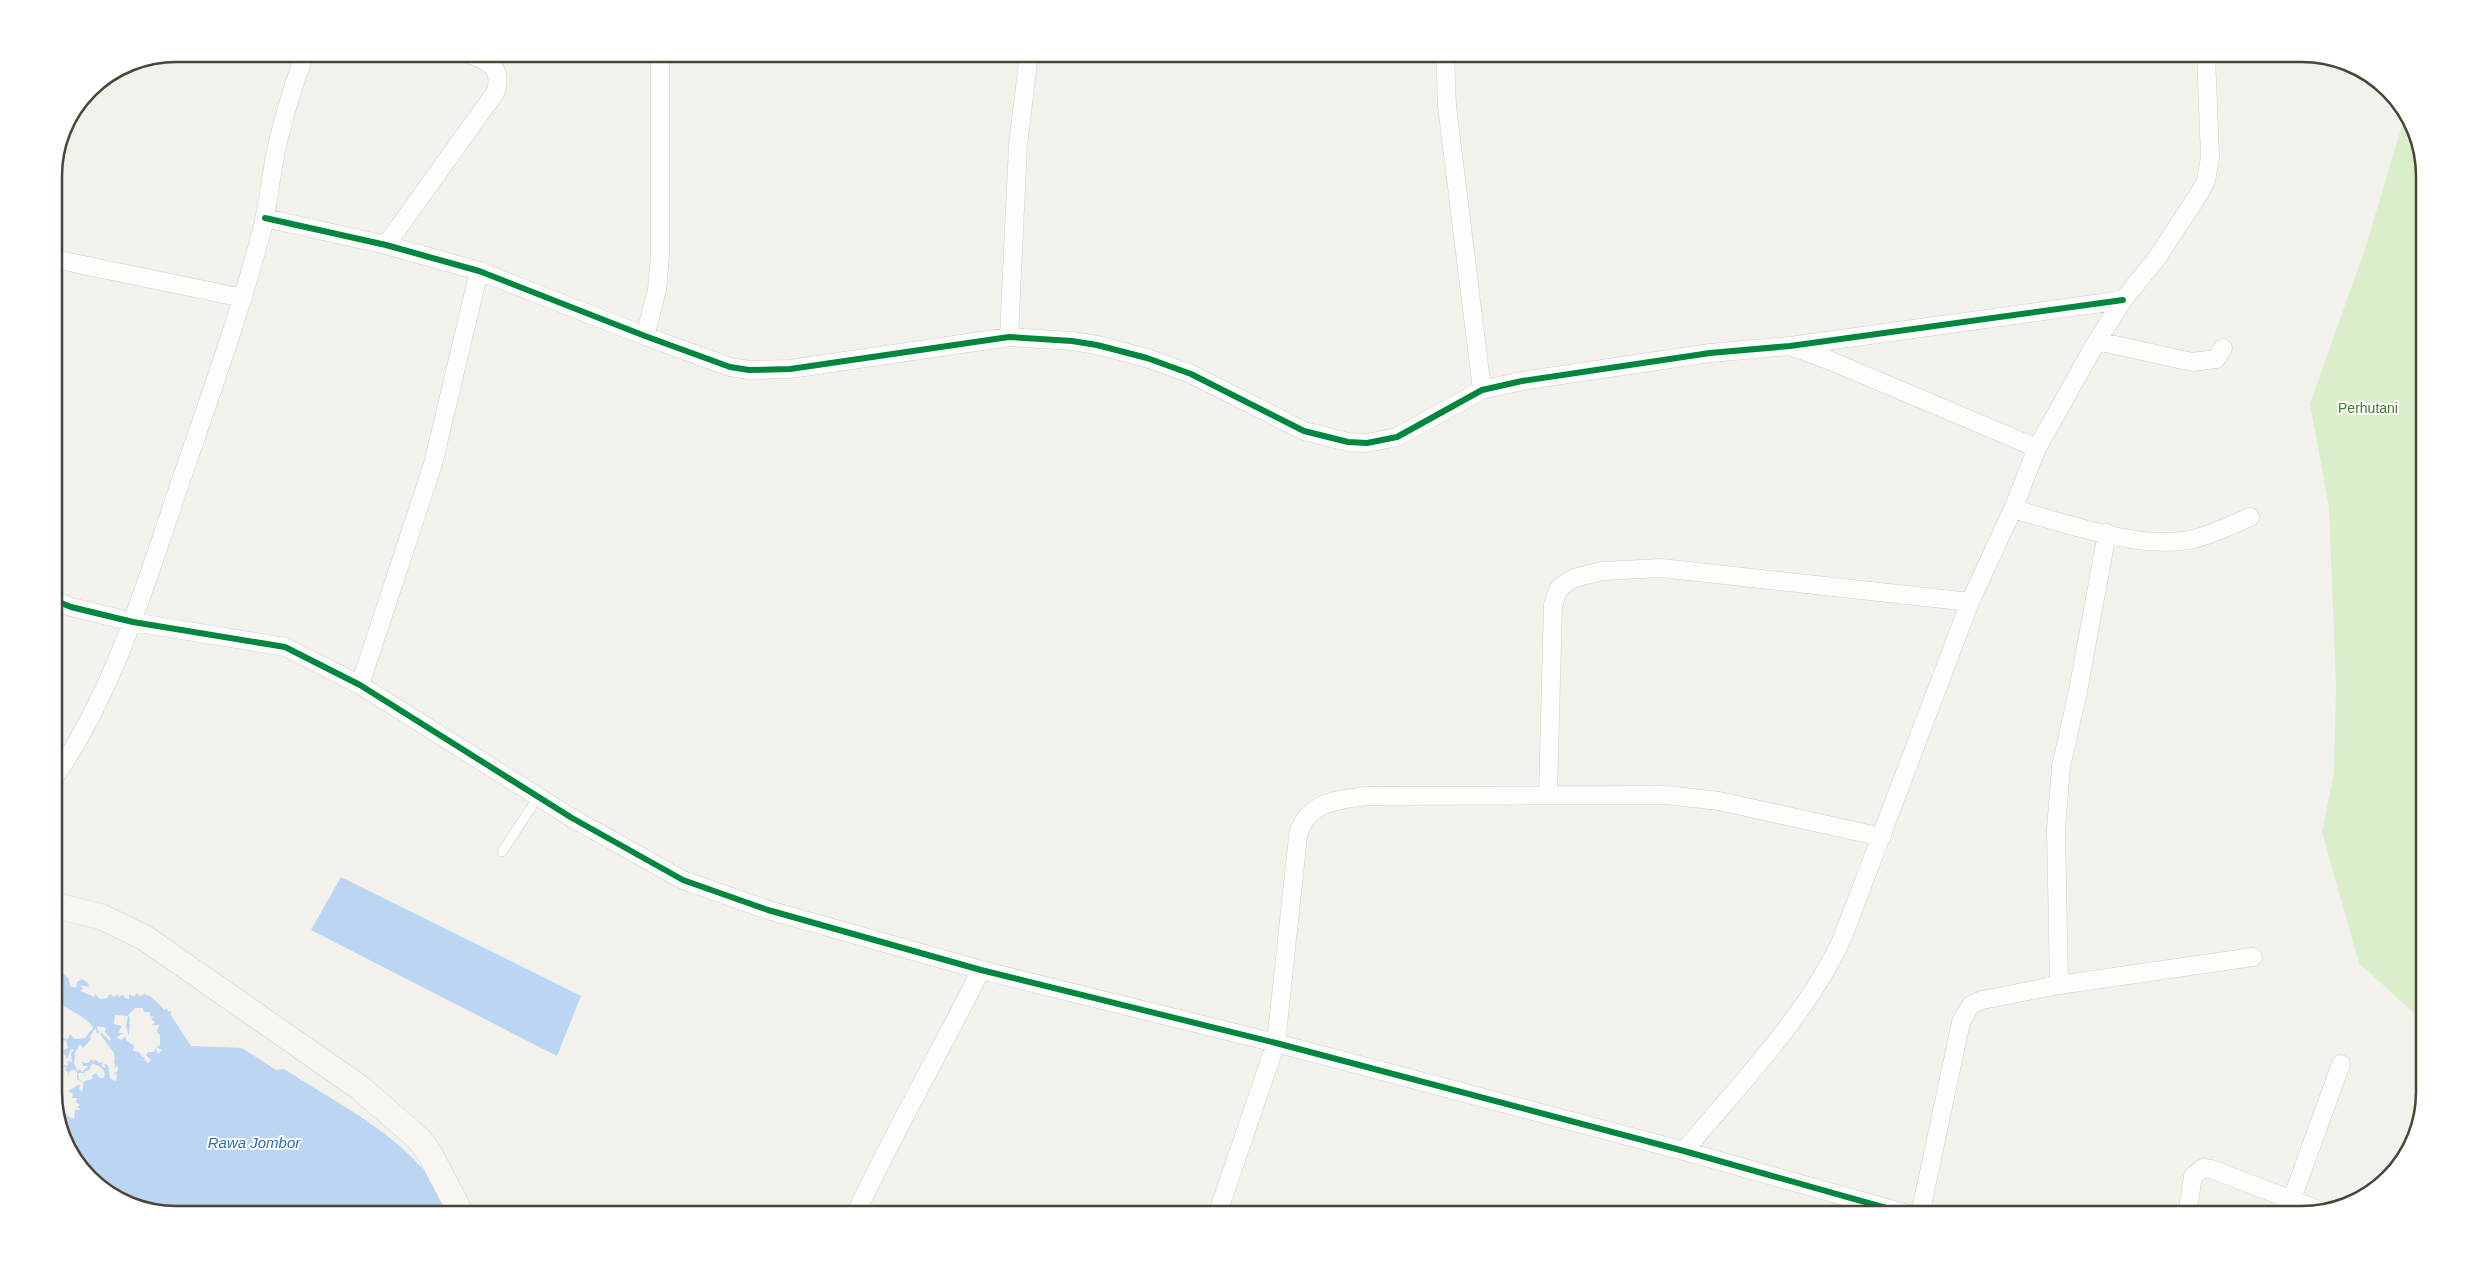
<svg xmlns="http://www.w3.org/2000/svg" width="2479" height="1269" viewBox="0 0 2479 1269" font-family="Helvetica,sans-serif">
<rect width="100%" height="100%" fill="#f2f1ec"/>
<path fill="#dbeecb" d="M2406,112L2425,169V1023L2359,963L2322,832L2334,773L2336,686L2329,507L2310,404L2366,246Z"/>
<path fill="#bbd5f2" fill-rule="evenodd" d="M341,877L581,996L557,1056L311,930Z
M54,956L60,964L63,958L62,965L59,967V965V970L69,979L70,986L76,988L77,982L82,979L88,983L89,987L80,985L83,989L80,991L94,997L95,994L100,999L107,998L110,994L114,997L118,994V997L123,995L125,998L129,999V994L134,997L137,993L140,997L145,993V995L150,996L165,1010L167,1008L168,1012L172,1011L170,1014L191,1046L242,1048L276,1070L284,1069C330,1099 385,1126 422,1168C434,1182 441,1199 449,1215H177L123,1203L75,1161L66,1135H68L69,1132H65L60,1119L65,1122L66,1120L62,1117L65,1112L69,1117L74,1119L75,1110H81L77,1107L80,1105L76,1102L77,1098H72L73,1094L68,1091L80,1084L79,1089L82,1092L84,1081L93,1079L92,1075L96,1073L99,1078H103L105,1075C104,1066 97,1066 92,1063L90,1069L84,1072L87,1079L84,1073H78L79,1079L82,1081L81,1084V1081L77,1079V1072L73,1069L69,1072L68,1077V1072L65,1070L67,1067L54,1068V1064L60,1063L58,1067H62L65,1065L68,1066V1061L72,1062L71,1054L74,1049H71L67,1059L64,1053L62,1058L54,1060L58,1057L54,1058V1051L55,1055L68,1048L66,1040L63,1041L62,1044H54V1042L58,1041L60,1038L68,1039L70,1034L75,1039L85,1038L93,1028C90,1018 62,1007 54,999V984L62,988L64,986L54,974L58,966ZM143,1008L144,1012H150V1016L154,1017L151,1019L155,1022L152,1025H159L157,1032L160,1035V1045L156,1047L162,1050L158,1054L156,1048L154,1052H148L146,1055L151,1060L148,1063L144,1059L145,1057H142L139,1052L133,1051L134,1046L126,1040V1036L121,1040L117,1037L123,1033H118L122,1026L114,1024L115,1015L128,1016L126,1027L129,1036L130,1018L128,1015L135,1008ZM97,1026L106,1028L105,1032L111,1039L110,1041L102,1033L100,1034L114,1053L115,1061L112,1060L114,1061L115,1068L117,1065L118,1070L113,1076L117,1073L116,1081L110,1079L108,1065L104,1064L106,1068L101,1066L103,1062L100,1063L94,1059V1062L91,1059L88,1063H85L82,1061L83,1066H88L82,1072L80,1069L77,1071L75,1064L74,1066L75,1053L80,1044L83,1048L91,1039L89,1038L94,1030L96,1029L97,1033L101,1032L98,1031Z"/>
<g fill="none" stroke-linecap="round" stroke-linejoin="round">
<g stroke="#d0cfc9" stroke-width="10">
<path id="lane" d="M502,852L538,797"/>
</g>
<g stroke="#d0cfc9" stroke-width="19">
<path id="street" d="M1445,54L1447,106L1482,390
M265,218L386,245L479,271L645,336L730,367L749,370L790,369L1009,337L1072,341L1097,345L1147,358L1191,374L1304,431L1348,442L1367,443L1397,437L1482,390L1522,381L1710,353L1790,346L2123,300
M386,245L495,93C504,69 489,61 469,54
M54,259L243,298
M645,336L657,290L660,256V54
M1009,337L1018,145L1029,54
M2097,341L2192,362L2216,359L2223,348
M1793,347L1831,361L2037,448
M2013,509C2066,523 2139,551 2193,539C2212,535 2231,525 2250,517
M54,600L71,607L133,622L285,647L360,685L572,818L683,880L768,910L981,970L1276,1043L1684,1151L1911,1215
M360,685L433,464L479,271
M54,778C113,693 143,592 176,495C206,407 238,320 262,230C268,204 271,177 276,150C284,117 293,85 305,54
M1548,794L1553,605L1559,588L1574,578L1602,571L1661,568L1970,602
M2059,985L2056,829L2061,767L2078,691L2107,533
M1684,1151C1739,1085 1806,1017 1842,939L1970,602L2013,509L2037,448L2097,341L2123,300L2157,258L2200,192L2206,181L2210,157L2206,54
M2292,1199L2341,1064
M855,1215C894,1132 940,1052 981,970
M1217,1215L1276,1043L1298,836C1306,802 1337,800 1366,796L1666,795L1719,801L1882,837
M1920,1215L1961,1022L1971,1005L1982,1000L2059,985L2253,957
M2187,1215L2193,1176L2203,1168L2211,1169L2318,1210"/>
</g>
<g stroke="#d2d0c3" stroke-width="26">
<path id="secondary" d="M54,905L102,917L145,938L359,1087L419,1139L430,1154L462,1215"/>
</g>
<use href="#lane" stroke="#fdfdfc" stroke-width="9"/>
<use href="#street" stroke="#fdfdfc" stroke-width="18"/>
<use href="#secondary" stroke="#f7f6f0" stroke-width="25"/>
<g stroke="#fff" stroke-width="9">
<path id="cycleway" d="M265,218L386,245L479,271L645,336L730,367L749,370L790,369L1009,337L1072,341L1097,345L1147,358L1191,374L1304,431L1348,442L1367,443L1397,437L1482,390L1522,381L1710,353L1790,346L2123,300
M54,600L71,607L133,622L285,647L360,685L572,818L683,880L768,910L981,970L1276,1043L1684,1151L1911,1215"/>
</g>
<use href="#cycleway" stroke="#00873e" stroke-width="6"/>
</g>
<g text-anchor="middle" dominant-baseline="central" stroke-width="4" stroke-linejoin="round" paint-order="stroke">
<g font-size="14" fill="#3c7f26" stroke="#fff">
<text x="2368" y="408">Perhutani</text>
</g>
<g font-size="15" font-style="italic" fill="#296bbc" stroke="#fff">
<text x="254" y="1142">Rawa Jombor</text>
</g>
</g>
<path d="M0 0H2479V1269H0ZM176 62H2302A114 114 0 0 1 2416 176V1092A114 114 0 0 1 2302 1206H176A114 114 0 0 1 62 1092V176A114 114 0 0 1 176 62Z" fill="#fff" fill-rule="evenodd"/>
<path fill="none" stroke="#4a4537" stroke-width="2.5" d="M176 62H2302A114 114 0 0 1 2416 176V1092A114 114 0 0 1 2302 1206H176A114 114 0 0 1 62 1092V176A114 114 0 0 1 176 62Z"/>
</svg>
